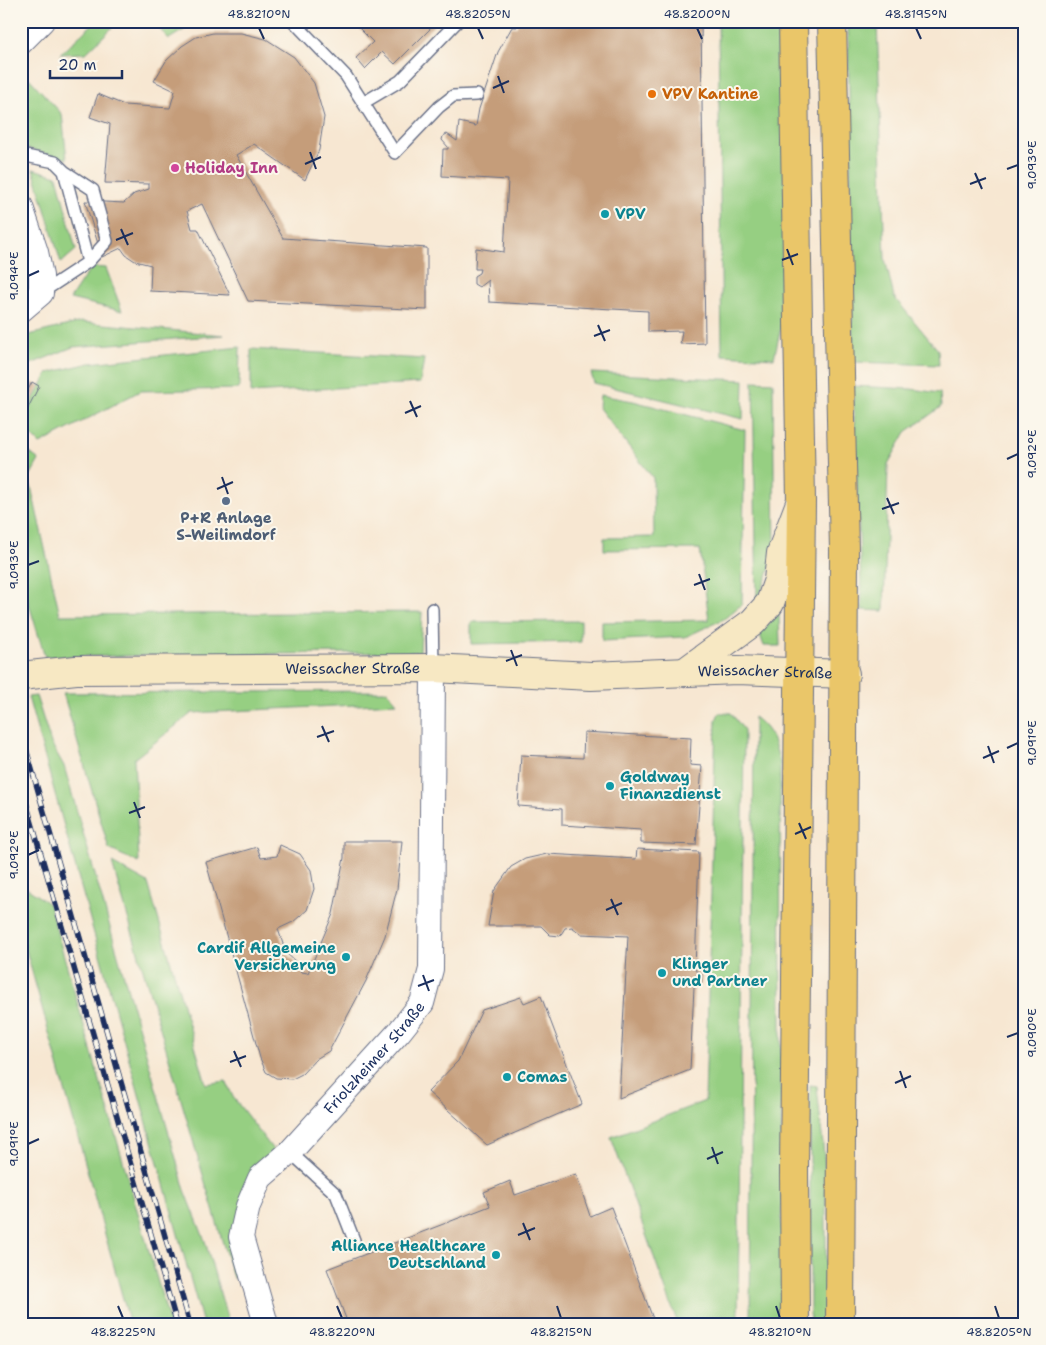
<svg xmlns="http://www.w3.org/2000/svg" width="1046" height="1345" viewBox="0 0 1046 1345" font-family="'Shantell Sans',sans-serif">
<rect width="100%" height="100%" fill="#fbf7ec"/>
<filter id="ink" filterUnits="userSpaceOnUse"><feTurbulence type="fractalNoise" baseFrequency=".02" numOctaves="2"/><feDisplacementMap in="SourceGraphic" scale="10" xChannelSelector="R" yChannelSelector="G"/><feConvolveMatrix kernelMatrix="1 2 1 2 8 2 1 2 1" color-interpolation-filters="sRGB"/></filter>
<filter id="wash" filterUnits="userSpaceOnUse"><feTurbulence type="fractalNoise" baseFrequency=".0096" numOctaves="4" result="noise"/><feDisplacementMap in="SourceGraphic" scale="20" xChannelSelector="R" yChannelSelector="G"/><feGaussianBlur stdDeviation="1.12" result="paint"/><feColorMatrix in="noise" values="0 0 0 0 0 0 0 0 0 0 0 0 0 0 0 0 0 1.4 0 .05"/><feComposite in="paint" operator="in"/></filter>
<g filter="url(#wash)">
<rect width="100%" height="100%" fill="#f7e7d2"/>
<path fill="#96cf82" stroke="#587f70" d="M96,21H119L86,53L60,54Z
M152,21H205L192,25L169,39Z
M718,21H783L787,301L774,358L722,355Z
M848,21H877L885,259L894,297L938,350L939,365L853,362Z
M27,76L62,114L67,159L21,147V81Z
M33,169L57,176L76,250L61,263Z
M91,267L106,268L122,311L70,299Z
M81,322L224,335L73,347L21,368V337Z
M240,347L239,389L140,391L40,444L21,425V421L48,373L90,363Z
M251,349L424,359L420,383L251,393Z
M591,373L744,380L743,419L594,383Z
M753,381L773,382L775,556L757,602Z
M853,386L911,389L940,393L941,407L906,432L888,464L884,611L862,610Z
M600,395L633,401L745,430L742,604L724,619L685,637L602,641V622L709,620L700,549L604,550V538L654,537L653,478L599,408Z
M21,446L39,460L29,478L60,615L422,612L420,652L45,657L21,578Z
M779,613L780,646H764L759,632Z
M581,621V642L471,644V622Z
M387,691L397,703L192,713L134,759L139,863L109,849L63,693Z
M36,696L51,743L64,766L185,1190L205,1241L229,1324H203L28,697Z
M719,713H731L744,730L738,1324H678L611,1137L705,1101L716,720Z
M754,717C772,730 775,744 780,764L782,1324H750Z
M112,863L148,883L206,1084L226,1081L233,1097L274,1151L260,1166L243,1274L233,1278Z
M21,884L49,904L170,1324H130L21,932Z
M810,1085L817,1086L826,1175V1324H810Z"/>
<g id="blocks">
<path fill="#c59d7a" d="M352,21H438L395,64L382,52L365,69L356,58L373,42Z
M515,21H701L705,343L680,344L682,331L648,332V311L489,302L488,280L479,287L474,284V276L479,273L480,269H475L476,248L504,252L508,180L442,176L443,149H448V147L442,140L443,136L447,134L457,141L459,122L476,126L479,109L498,52L512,27H517V23Z
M213,33H241L266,39L294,57L314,83L324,117L319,150L305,180L254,144L236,155L283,238L427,248V310L248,301L202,204L187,211L192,229H198L230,295L150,291L151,265L135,261L126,255L121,248L102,257L85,201L124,203L134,194L149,189V184L105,183L110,124L90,117L98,94L124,105L170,108L175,91L154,81L166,61L182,46L196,37Z
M32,382L39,386L24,416L21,415V404Z
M584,732L691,738L690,765L702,766L696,845L641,843V830L562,825V809L518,806L521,755L583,758Z
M344,841H402L397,889L385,936L366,981L329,1051L316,1059L302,1074L292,1079L276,1078L266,1072L260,1058L206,862L257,847L261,858L277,856L280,845L300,854L311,870L314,889L307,910L293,922L278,929L286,953L295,961L301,972L308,973L333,914L344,858Z
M637,849L699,852L695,970L702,975L701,985L694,987L690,1070L619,1098L628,936L581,934L572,927L565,928L560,936L550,935L541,926H488L494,891L511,867L525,859L547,854L636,859Z
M541,996L582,1104L487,1145L428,1092L458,1061L482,1010L521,997L524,1003Z
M576,1174L590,1216L611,1207L655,1324H348L327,1269L490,1206L484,1192L510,1181L515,1195Z"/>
</g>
</g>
<g filter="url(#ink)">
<use href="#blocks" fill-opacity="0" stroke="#686f87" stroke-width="1"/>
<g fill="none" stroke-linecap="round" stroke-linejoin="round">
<g stroke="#686f87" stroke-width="14">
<path id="lane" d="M293,21L346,76L395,153L439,107L453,96L477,95
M363,103L400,81L458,21
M21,155L55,162L64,171L88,262L41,293
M64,171L93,190L107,241L88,262
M432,609L433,668
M290,1152L336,1194L354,1240"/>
</g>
<g stroke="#686f87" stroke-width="26">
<g id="street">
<path d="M21,42L42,21"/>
<path d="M21,207L36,252L41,276V293L21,310"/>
<path id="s1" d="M266,1324L241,1237L248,1206L260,1178L290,1152L399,1032L422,1003L431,969L433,668"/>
</g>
</g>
<g stroke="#686f87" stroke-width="30">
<g id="secondary">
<path d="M686,671L753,622L770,603L778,580L781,553L800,503"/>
<path id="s2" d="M21,676L76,670L433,668L591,676L737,670L845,674"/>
</g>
</g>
<g stroke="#686f87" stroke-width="30">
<path id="primary" d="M793,21L801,501L794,1170L795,1324
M832,21L844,551L840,1324"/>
</g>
<use href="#lane" stroke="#fff" stroke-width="11"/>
<use href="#street" stroke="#fff" stroke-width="24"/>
<use href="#secondary" stroke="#f7e8c3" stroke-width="28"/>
<use href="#primary" stroke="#eac669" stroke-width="28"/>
<g stroke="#1b2f5e" stroke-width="5.5">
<path id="rail" d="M21,731L190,1324
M21,785L177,1324"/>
</g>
<use href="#rail" stroke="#fbf7ec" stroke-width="4" stroke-dasharray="11" stroke-linecap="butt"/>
</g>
</g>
<path fill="none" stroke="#1b2f5e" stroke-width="2" d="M259,28L264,39M478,28L483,39M697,28L702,39M916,28L921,39M498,76L504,93M493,88L509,81M310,152L316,169M305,164L321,157M1007,169L1018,165M975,173L982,189M970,184L986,178M121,229L128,245M116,240L133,233M787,249L793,265M782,260L798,254M28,276L39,271M598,325L605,341M594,336L610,330M410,401L417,417M405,413L421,406M1007,459L1018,454M222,477L228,494M217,489L233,482M887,498L894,514M882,509L899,503M28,565L39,561M699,574L705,590M694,585L710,579M511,650L517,666M506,661L522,655M322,726L329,742M317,737L334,731M988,746L994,763M1007,748L1018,743M983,758L999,751M134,802L140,818M129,813L145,807M799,823L806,839M795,834L811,827M28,855L39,850M611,899L618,915M606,910L622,903M423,975L429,991M418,986L434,980M1007,1037L1018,1033M234,1051L241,1067M230,1062L246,1056M900,1071L906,1088M895,1083L911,1076M28,1144L39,1139M712,1147L718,1164M707,1159L723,1152M523,1223L530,1240M518,1235L535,1228M118,1306L123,1318M337,1306L342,1318M557,1306L561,1318M776,1306L780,1318M995,1306L999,1318"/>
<circle fill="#e8710a" stroke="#fbf7ec" stroke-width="2" cx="652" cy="94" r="5"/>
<circle fill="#d1479c" stroke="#fbf7ec" stroke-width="2" cx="175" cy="168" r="5"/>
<g fill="#0f9aa8" stroke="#fbf7ec" stroke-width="2">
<circle cx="605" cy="214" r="5"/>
<circle cx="610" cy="786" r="5"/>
<circle cx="346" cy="957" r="5"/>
<circle cx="662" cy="973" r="5"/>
<circle cx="507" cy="1077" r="5"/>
<circle cx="496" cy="1255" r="5"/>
</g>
<circle fill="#5c6f8a" stroke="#fbf7ec" stroke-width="2" cx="226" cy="501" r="5"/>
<g text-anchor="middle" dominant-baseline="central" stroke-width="4" stroke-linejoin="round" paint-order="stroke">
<g font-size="15" font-weight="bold" fill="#c56008" stroke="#fbf7ec" text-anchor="start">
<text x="662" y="94">VPV Kantine</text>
</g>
<g font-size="15" font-weight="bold" fill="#b23c85" stroke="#fbf7ec" text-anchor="start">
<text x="185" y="168">Holiday Inn</text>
</g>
<g font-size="15" font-weight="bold" fill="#0d838f" stroke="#fbf7ec" text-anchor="start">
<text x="615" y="214">VPV</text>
<text x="620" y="777">Goldway<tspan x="620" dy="17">Finanzdienst</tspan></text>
<text x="336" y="948" text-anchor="end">Cardif Allgemeine<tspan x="336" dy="17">Versicherung</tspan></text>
<text x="672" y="964">Klinger<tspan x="672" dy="17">und Partner</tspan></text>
<text x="517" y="1077">Comas</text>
<text x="486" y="1246" text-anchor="end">Alliance Healthcare<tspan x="486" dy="17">Deutschland</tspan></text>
</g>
<g font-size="15" font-weight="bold" fill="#4e5e75" stroke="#fbf7ec">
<text x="226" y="518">P+R Anlage<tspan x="226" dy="17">S-Weilimdorf</tspan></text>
</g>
<g font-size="15" fill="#1b2f5e" stroke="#fbf7ec">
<text stroke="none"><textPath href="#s2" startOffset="332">Weissacher Straße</textPath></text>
<text stroke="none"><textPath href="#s2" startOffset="745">Weissacher Straße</textPath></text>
<text stroke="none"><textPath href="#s1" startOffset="319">Friolzheimer Straße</textPath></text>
</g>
</g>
<rect width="1046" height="1345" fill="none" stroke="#fbf7ec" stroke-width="55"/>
<path d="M50 70v8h72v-8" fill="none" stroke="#1b2f5e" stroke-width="2.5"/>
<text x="58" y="70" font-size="15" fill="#1b2f5e" stroke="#fbf7ec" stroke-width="4" paint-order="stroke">20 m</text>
<rect x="28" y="28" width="990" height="1290" fill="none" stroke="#1b2f5e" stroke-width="2"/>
<g font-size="12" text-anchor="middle" fill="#1b2f5e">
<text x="259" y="18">48.8210°N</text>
<text x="478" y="18">48.8205°N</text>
<text x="697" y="18">48.8200°N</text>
<text x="916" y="18">48.8195°N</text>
<text transform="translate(1032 165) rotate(-90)" y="4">9.093°E</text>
<text transform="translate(14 276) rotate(-90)" y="4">9.094°E</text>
<text transform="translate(1032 454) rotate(-90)" y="4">9.092°E</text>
<text transform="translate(14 565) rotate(-90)" y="4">9.093°E</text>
<text transform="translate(1032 743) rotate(-90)" y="4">9.091°E</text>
<text transform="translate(14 855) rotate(-90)" y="4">9.092°E</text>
<text transform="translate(1032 1033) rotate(-90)" y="4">9.090°E</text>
<text transform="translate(14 1144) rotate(-90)" y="4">9.091°E</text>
<text x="123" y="1336">48.8225°N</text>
<text x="342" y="1336">48.8220°N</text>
<text x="561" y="1336">48.8215°N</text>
<text x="780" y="1336">48.8210°N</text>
<text x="999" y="1336">48.8205°N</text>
</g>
</svg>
